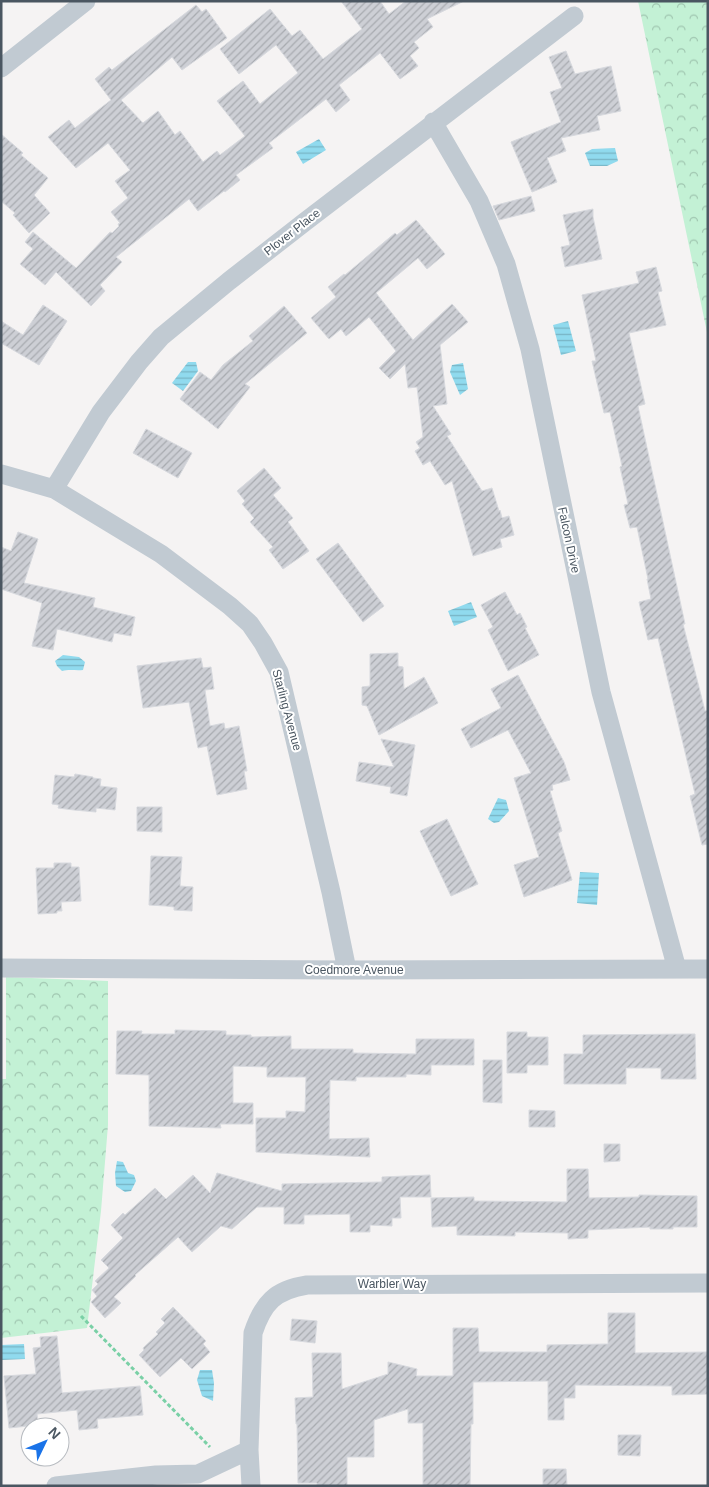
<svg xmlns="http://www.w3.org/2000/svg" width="709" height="1487" viewBox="0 0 709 1487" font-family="Arial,sans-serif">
<defs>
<pattern id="forest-crowns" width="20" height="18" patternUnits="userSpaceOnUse" patternTransform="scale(1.25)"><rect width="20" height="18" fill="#c3f1d5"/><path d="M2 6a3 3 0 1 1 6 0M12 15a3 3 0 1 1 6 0" fill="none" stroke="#a0c6b0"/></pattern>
<pattern id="water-rules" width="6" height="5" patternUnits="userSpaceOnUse" patternTransform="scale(1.25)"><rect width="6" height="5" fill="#90daee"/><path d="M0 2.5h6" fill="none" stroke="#78b4c4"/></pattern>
<pattern id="building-hatch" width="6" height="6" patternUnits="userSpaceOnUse" patternTransform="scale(1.25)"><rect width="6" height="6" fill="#cdcfd5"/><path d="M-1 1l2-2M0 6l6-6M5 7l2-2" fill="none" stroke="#a8abb0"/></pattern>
</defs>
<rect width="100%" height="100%" fill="#f5f3f3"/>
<path fill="url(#forest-crowns)" d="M638,1H708V337Z
M6,977L108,981V1125L101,1211L87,1328L1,1338V1079H6Z"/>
<path fill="url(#water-rules)" d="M319,139L326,150L303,164L296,152Z
M615,148L618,161L607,166H590L585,153L592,149Z
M568,321L576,351L561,355L553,325Z
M188,362H196L198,371L183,391L172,383Z
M463,363L468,389L460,395L450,372L452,365Z
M471,602L477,617L454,626L448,611Z
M63,655L79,657L85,662L83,670C76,671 70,669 62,671L57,666L55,661Z
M498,798L506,800L509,811L499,822L494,823L488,819Z
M580,872L599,873L597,905L577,903Z
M117,1161L123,1162L128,1173L134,1175L136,1181L131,1191L125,1192L116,1186L115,1173Z
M24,1344L25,1359L1,1360V1345Z
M200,1370H212L214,1383L213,1401L202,1396L197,1380Z"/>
<path fill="url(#building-hatch)" stroke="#d7d9de" d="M341,1H380L389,14L406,1H464L427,19L433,27L414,42L419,48L410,56L418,66L400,79L380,53L339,85L350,100L336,112L326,99L269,143L273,148L236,175L240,180L225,192L224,191L198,211L189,199L116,257L122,262L100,285L105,291L91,306L56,272L45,285L20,264L33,249L25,242L33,232L76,268L110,232L112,233L119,226L118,224L120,223L111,212L128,198L115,181L130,170L108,143L76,168L48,137L69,120L75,128L111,100L95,79L109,67L112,70L196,5L202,12L206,9L227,38L182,70L172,57L121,100L143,123L158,111L175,135L180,131L203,162L217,151L220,155L245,136L217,101L243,81L260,104L298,73L276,45L239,74L220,49L270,9L292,36L300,30L323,59L362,29Z
M566,51L575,74L611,66L621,111L597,116L600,130L561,138L566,151L547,158L557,182L532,192L511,142L561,122L550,92L562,88L549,57Z
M1,134L23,153L21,155L48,178L34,195L50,213L29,233L13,215L15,213L1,201Z
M531,196L535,211L499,220L493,206Z
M593,209V217L602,259L565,267L561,247L570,245L563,215Z
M416,220L445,254L427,269L418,258L376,293L413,340L452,304L468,322L440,345L447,404L433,406L451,434L447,436L482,491L492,488L499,511L500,510L502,518L509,516L514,535L500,539L502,547L473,556L452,481L445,485L430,461L423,465L415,451L420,448L416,442L423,437L417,387L408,388L405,364L390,379L379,368L396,351L369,317L346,336L341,329L329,339L311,318L336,297L328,287L344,274L345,275L395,233L397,235Z
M656,267L662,291L658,292L666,325L629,333L645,404L638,406L685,624H683L705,711L708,710V844L702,845L690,796L695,794L658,638L648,640L639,602L651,599L647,579H648L637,527L630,528L624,505L628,504L620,467L622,466L610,412L604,413L592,361H596L582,295L639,283L636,272Z
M43,305L67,321L39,365L1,343V321L23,335Z
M284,306L307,333L245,384L250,387L218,429L180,399L200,372L211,380L223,365L253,341L249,336Z
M146,429L192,453L178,478L133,453Z
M264,468L281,488L273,495L293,518L288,522L309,551L283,569L269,550L273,547L250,522L254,518L242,504L245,501L237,491Z
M18,532L38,539L24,583L95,598L93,607L135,617L131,636L114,633L112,642L57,629L53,650L32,646L42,603L1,589V547L11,551Z
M338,543L384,606L363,622L316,559Z
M505,592L517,615L520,613L527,627L525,628L539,655L508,671L488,630L493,627L481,605Z
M398,653V666L403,667L404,689L424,677L438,703L379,735L367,706L362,705V687L370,686V654Z
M201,658L203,668L211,667L214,689L205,690L210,726L224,723L225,729L239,726L247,771H244L247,789L217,795L207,746L198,748L189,702L143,708L137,666Z
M518,675L564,762L570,780L552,785L553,790L550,791L562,831L558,833L572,880L524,897L514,865L539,857L514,778L531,773L508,730L471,748L461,729L501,708L491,689Z
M381,739L415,745L407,796L390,793L391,787L356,781L359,762L394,767Z
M75,774L93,777V778L101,779L100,786L117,788L115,810L96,808V812L74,810L58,808L59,805L52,804L55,775L74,777Z
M137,807H162V832L137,831Z
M447,819L478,884L451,896L420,831Z
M151,856L182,857L180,886L193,887L192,911L174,910V907L166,906L149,905Z
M54,863H71V867H79L81,901L61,902L62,911H57V913L38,914L36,868H54Z
M175,1030L226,1031V1035H251V1037L291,1036V1049H353V1053L416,1054V1039H474V1065H431V1075L406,1074V1077H356V1081L330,1080L329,1139L369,1138L370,1157L256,1152V1118H286V1111L305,1112L306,1077H267V1067L233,1066V1103H253V1124H220L221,1128L149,1126V1075L116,1074L117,1031H142L141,1034H175Z
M507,1032H527V1037H548V1065H527V1073H507Z
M695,1034L696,1079H661V1068H626V1084H564V1054H583V1035Z
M483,1060H502V1103L483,1102Z
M529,1110L555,1111V1127H529Z
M604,1144H620V1161L604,1162Z
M567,1169H588L589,1198L639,1197V1195L697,1196V1227H673V1229H650V1227L588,1230V1238L568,1239V1233L515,1232V1236L457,1235V1226L432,1227L431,1198L474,1197V1201L567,1202Z
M217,1173L282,1191V1184L382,1182V1177L430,1175L431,1197H400L401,1218H392V1226L370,1225V1232H350V1214L304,1215V1224H284V1207H257L232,1229L221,1226L192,1252L178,1237L135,1275L136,1276L114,1297L121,1303L105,1318L91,1302L97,1296L92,1290L98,1284L95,1281L109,1268L101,1260L123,1238L111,1225L123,1213L125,1215L155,1188L166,1199L193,1175L210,1193Z
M173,1307L206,1341L203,1344L210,1352L192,1369L181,1358L160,1377L139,1355L144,1350L143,1348L158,1334L156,1332L165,1323L161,1319Z
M608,1313H635V1353L708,1352V1394L672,1395V1386L575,1385V1398H564V1420H548V1381L473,1382V1424H471L470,1486H423V1423H408V1409L374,1420V1457H347V1486H317V1483H298L297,1424H296L295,1398L313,1397L312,1353H341L342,1389L388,1374V1362L417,1369L416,1376H453V1328H478L479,1352H547V1345L608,1344Z
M292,1319L317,1321L315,1343L290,1340Z
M57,1336L62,1393L140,1386L143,1415L97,1419L98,1428L79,1430L77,1410L37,1414L38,1425L9,1428L4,1376L36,1374L33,1348L41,1347L40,1337Z
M618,1435H641L640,1456L618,1455Z
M543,1469H566L567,1486H543Z"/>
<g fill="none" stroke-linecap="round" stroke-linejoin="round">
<path stroke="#7ad0a6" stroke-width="3" stroke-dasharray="4 2.5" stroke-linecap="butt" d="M81,1316L210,1447"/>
<path stroke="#c1cad2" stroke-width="19" d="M1,68L86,1
M433,122L479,201L506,264L530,349L601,692L677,969
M1,474L54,489L161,554L230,606L250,624L263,643L279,672L331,892L347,970
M54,489L101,412L139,362L161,337L229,281L306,221L574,16
M1,968L347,970L708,969
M56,1486L156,1475L198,1474L249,1450
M251,1486L249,1450L253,1333C263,1303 275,1290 307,1285L708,1283"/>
</g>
<g text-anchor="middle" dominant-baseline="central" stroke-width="4" stroke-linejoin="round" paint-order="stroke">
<g font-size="12" fill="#4a5661" stroke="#fff">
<text transform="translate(292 232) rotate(-38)">Plover Place</text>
<text transform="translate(569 540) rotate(78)">Falcon Drive</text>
<text transform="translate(287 710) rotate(75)">Starling Avenue</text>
<text x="354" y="970">Coedmore Avenue</text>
<text x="392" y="1284">Warbler Way</text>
</g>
</g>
<rect width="709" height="1487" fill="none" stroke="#4a5661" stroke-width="5"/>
<g transform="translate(45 1442) rotate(47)"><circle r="24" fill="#ffffff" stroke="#b7bbc0"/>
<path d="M0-4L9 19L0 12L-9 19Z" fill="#1a73e8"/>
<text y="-8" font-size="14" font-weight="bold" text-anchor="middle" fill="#4a5661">N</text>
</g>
</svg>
